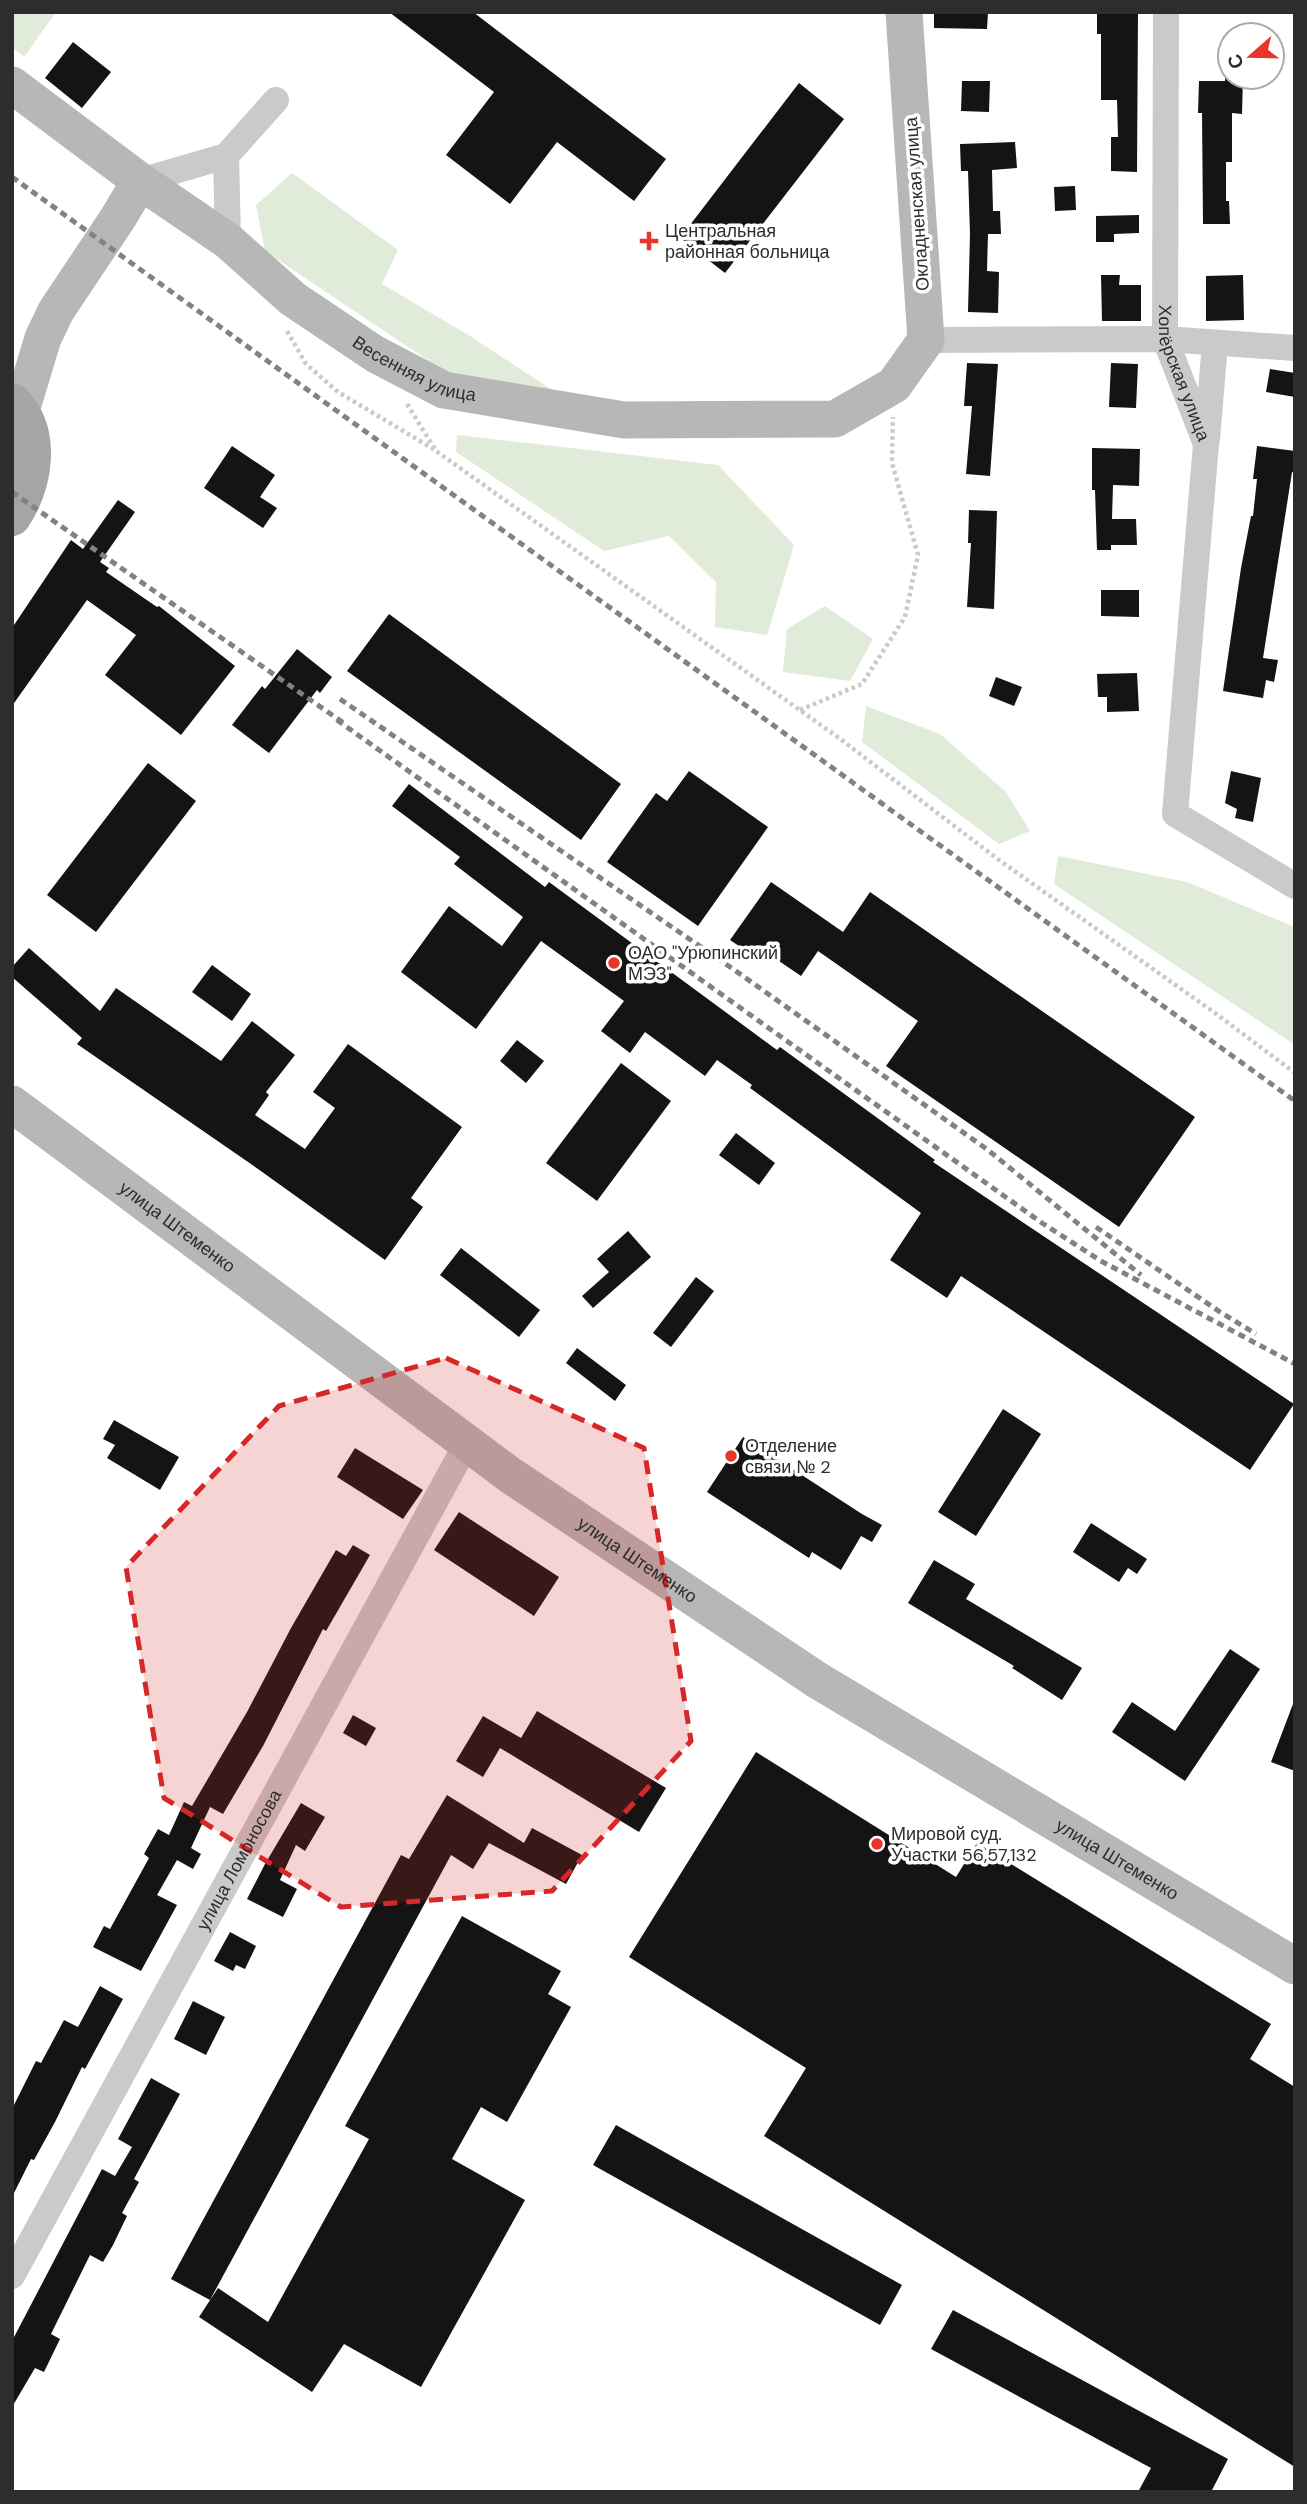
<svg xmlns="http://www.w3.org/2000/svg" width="1307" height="2504" viewBox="0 0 1307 2504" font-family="'DM Sans',sans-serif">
<rect width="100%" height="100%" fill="#fff"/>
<path fill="#e1ebda" d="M12,12H56L24,57L12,47Z
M292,173L398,250L382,284L470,336L575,405L453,377L265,251L256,205Z
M457,435L718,465L794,545L767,635L715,627L716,582L669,536L604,551L456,452Z
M825,606L873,639L850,681L783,672L787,629Z
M866,706L940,734L1005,791L1030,831L999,844L862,742Z
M1058,856L1187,882L1295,927V1045L1054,884Z"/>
<path fill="#141414" d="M389,12H473L666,159L634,201L557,142L510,204L446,155L494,92Z
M934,12H988L987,29L934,28Z
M1097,12H1138L1137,172L1111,171V137H1118L1117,100H1101V34H1097Z
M73,42L111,72L82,108L45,78Z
M1225,77H1243L1242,114L1232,113V162H1226V201H1229L1230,224H1203L1202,113H1198L1199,81H1225Z
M962,81H990L989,112L961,111Z
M799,83L844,119L725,273L680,238Z
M1015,142L1017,168L992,170L993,211H1000L1001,234H988L987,271L999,272L998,313L968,312L970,234L968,171H961L960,144Z
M1075,186L1076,210L1055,211L1054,187Z
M1139,215V233L1114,234V242H1096V216Z
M1101,275H1120L1119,285H1141V321H1102Z
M1243,275L1244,320L1206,321V276Z
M967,363L998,364L990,476L966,474L972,406H964Z
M1111,363L1138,364L1136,408L1109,407Z
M1270,369L1295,373V397L1266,392Z
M232,446L275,475L260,497L277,508L263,528L204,488Z
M1257,446L1295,451V473L1292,472L1263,658L1278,660L1274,682L1266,680L1263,698L1223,691L1241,568L1251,516H1253L1257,479H1253Z
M1092,448L1140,449L1139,486L1113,485L1112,519H1136L1137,545H1111V550H1097L1095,490H1092Z
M118,500L135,512L100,562L109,568L106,572L157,607L159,606L235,666L181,735L105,675L136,635L87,600L12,706V628L71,540L83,549Z
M969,510L997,511L994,609L967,607L971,543H968Z
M1101,590H1139V617L1101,616Z
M389,614L621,784L581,840L347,671Z
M297,649L332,677L320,693L317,690L269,753L232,725L262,686L265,689Z
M1137,673L1139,711L1107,712V697H1098L1097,674Z
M996,677L1022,687L1014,706L989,696Z
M148,763L196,801L96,932L47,895Z
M689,771L768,827L698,926L607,862L656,793L667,801Z
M1231,771L1261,778L1253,822L1235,818L1237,809L1225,803Z
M409,784L545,887L549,882L777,1050L780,1047L935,1160L933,1162L1294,1404L1250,1470L961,1276L947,1298L890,1260L921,1213L750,1088L752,1085L717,1060L705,1076L645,1032L630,1053L601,1031L624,1001L541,941L476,1029L401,972L449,906L502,946L523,917L454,864L460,857L392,806Z
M771,882L843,932L870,892L1195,1117L1119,1227L886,1066L918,1021L818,951L801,976L757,946L751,954L730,940Z
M29,948L100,1011L116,988L221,1061L252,1021L295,1055L266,1092L269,1095L255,1115L305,1149L335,1108L313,1092L348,1044L462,1127L411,1198L423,1207L385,1260L258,1169L77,1044L82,1038L12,977V967Z
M212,965L251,994L232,1021L192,992Z
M517,1040L544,1061L526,1083L500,1061Z
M621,1063L671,1101L597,1201L546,1163Z
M736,1133L775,1163L759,1185L719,1155Z
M628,1231L651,1257L593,1308L582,1296L609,1272L597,1259Z
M461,1248L540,1310L519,1337L440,1275Z
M696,1277L714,1291L671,1347L653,1333Z
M577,1348L626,1385L615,1401L566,1363Z
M1003,1409L1041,1434L976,1536L938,1512Z
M114,1420L179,1457L160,1490L107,1458L115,1445L103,1439Z
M743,1437L862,1514L882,1525L872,1542L861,1536L841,1570L812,1552L809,1558L707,1492Z
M355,1448L423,1490L403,1519L337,1477Z
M459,1512L559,1577L534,1616L434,1550Z
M1091,1523L1147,1559L1137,1574L1128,1568L1119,1582L1073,1552Z
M353,1545L370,1555L326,1631L323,1629L263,1746L223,1814L210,1807L191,1848L201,1854L193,1869L177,1860L157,1895L177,1905L141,1971L93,1947L104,1926L110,1929L149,1858L144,1854L158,1829L169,1835L184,1802L192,1806L247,1712L291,1628L336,1550L346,1556Z
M934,1560L975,1584L966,1599L1082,1668L1062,1700L1012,1668L1014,1666L908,1603Z
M1230,1649L1260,1669L1185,1781L1112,1732L1132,1702L1175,1731Z
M1293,1704L1295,1705V1771L1271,1762Z
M537,1711L666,1788L639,1832L500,1748L483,1777L456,1761L483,1716L521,1738Z
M353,1715L376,1728L366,1746L343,1733Z
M756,1752L956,1877L977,1843L1271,2024L1250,2059L1295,2087V2467L764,2136L806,2068L629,1957Z
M447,1795L524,1843L532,1828L582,1855L566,1884L489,1843L473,1869L451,1855L210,2300L171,2279L401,1855L409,1859Z
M301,1803L325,1817L305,1851L296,1845L280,1880L297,1889L283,1917L247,1899L265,1864Z
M462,1916L561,1971L548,1994L571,2007L507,2122L481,2107L452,2159L525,2200L421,2387L344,2344L312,2392L199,2317L218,2288L268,2322L369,2139L345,2126Z
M230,1932L256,1946L245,1969L236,1965L233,1971L214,1961Z
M100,1986L123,1999L85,2069L82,2067L55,2122L34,2160L31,2159L12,2197V2109L36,2061L41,2063L64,2020L78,2027Z
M193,2001L225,2017L206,2055L174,2039Z
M151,2078L180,2094L134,2179L139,2182L122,2213L127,2216L113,2245L103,2262L90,2255L51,2334L60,2339L44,2372L35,2368L12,2407V2341L102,2169L115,2176L132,2147L118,2139Z
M616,2125L902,2285L880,2325L593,2165Z
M953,2310L1228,2459L1211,2492H1138L1151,2468L931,2349Z"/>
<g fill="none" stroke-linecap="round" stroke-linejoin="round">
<path stroke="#cacaca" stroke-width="4.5" stroke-dasharray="3.5 3.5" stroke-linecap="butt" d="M287,331L306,364L338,392L435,450
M407,404L436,451L839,738L999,860L1215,1013L1295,1073
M800,710L862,684L905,617L918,555L892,463L893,417"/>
<g stroke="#cacaca" stroke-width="26">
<path id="s1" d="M1166,12L1165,339L1206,444L1175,814L1295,886"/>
<path d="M226,156L228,241"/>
<path d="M140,181L226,156L276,100"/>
<path d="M926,340L1165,339L1295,348"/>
<path d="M1207,439L1215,343"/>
<path id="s2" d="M12,2276L467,1443"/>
</g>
<g stroke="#b7b7b7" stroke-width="37">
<path id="s3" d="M12,85L140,181L228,241L293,299L375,354L444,390L624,420L835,419L894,385L926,340L904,12"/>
<path d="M21,411L43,338L56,311L118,218L140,181"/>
<path id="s4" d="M12,1104L510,1475L817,1680L1295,1966"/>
</g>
<path stroke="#a5a5a5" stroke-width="38" d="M12,402C43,433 34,484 12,517"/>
<path stroke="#828282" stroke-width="5" stroke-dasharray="7 5" stroke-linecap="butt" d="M12,177L1295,1101
M12,492L345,724
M340,699L733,969L988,1150L1141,1275
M337,720L1042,1223L1101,1261L1295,1364
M1096,1227L1220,1312L1256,1334"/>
</g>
<path fill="#d62828" fill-opacity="0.2" stroke="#d62828" stroke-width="5" stroke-dasharray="14 9" stroke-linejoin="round" d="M446,1358L644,1448L691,1741L552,1891L341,1907L164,1798L126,1567L279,1406Z"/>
<g fill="#e7372b" stroke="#fff" stroke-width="2.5">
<path d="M645.5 230.5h7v7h7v7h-7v7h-7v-7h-7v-7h7z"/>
<circle cx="614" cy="963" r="7"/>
<circle cx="731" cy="1456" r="7"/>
<circle cx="877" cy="1844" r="7"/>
</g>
<g text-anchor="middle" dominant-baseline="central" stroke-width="7" stroke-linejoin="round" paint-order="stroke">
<g font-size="18" fill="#2d2d2d" stroke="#fff">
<text transform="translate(917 204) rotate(-94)">Окладненская улица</text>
<text stroke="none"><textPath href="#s3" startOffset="495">Весенняя улица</textPath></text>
<text stroke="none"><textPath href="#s1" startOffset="364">Хопёрская улица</textPath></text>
<text stroke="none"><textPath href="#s4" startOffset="206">улица Штеменко</textPath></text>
<text stroke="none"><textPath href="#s4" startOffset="774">улица Штеменко</textPath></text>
<text stroke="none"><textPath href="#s2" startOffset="474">улица Ломоносова</textPath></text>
<text stroke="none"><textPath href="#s4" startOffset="1340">улица Штеменко</textPath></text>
</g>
<g font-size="18" fill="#2d2d2d" stroke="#fff" text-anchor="start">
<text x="665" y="231">Центральная<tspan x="665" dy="21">районная больница</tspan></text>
<text x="628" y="953">ОАО "Урюпинский<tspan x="628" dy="21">МЭЗ"</tspan></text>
<text x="745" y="1446">Отделение<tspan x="745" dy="21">связи № 2</tspan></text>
<text x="891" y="1834">Мировой суд.<tspan x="891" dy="21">Участки 56,57,132</tspan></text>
</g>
</g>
<rect width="1307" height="2504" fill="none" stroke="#2d2d2d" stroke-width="28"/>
<g transform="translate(1251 56) rotate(250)"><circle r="33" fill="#ffffff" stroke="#ababab" stroke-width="2"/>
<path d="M0-5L12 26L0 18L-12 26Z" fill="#e7372b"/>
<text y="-10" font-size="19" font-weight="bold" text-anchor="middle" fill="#2d2d2d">С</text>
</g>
</svg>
